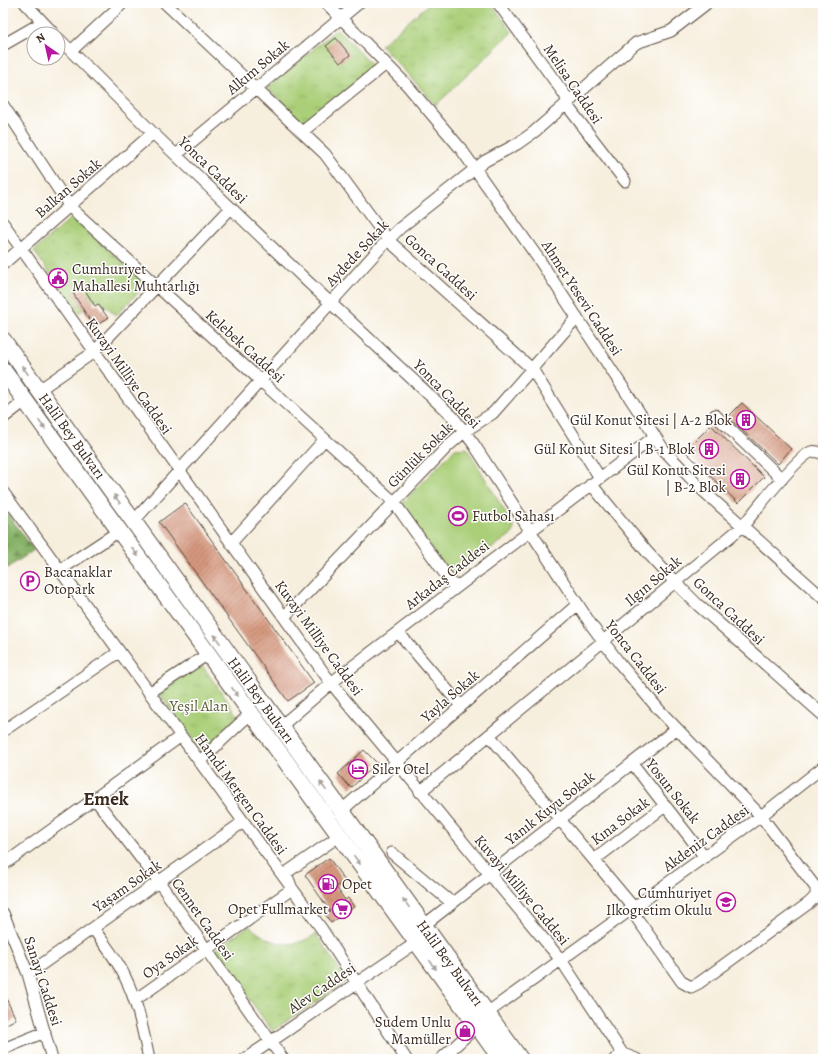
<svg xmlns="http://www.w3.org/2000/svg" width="826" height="1062" viewBox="0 0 826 1062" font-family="Alegreya,serif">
<defs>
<pattern id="grass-tufts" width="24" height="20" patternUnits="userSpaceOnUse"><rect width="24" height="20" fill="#aacf78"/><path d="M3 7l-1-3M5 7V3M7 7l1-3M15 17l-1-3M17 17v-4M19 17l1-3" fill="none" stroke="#93b267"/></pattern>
<pattern id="forest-firs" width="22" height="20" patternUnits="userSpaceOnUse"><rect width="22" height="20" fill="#87b268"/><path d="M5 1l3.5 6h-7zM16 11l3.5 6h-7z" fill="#709155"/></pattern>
<pattern id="building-hatch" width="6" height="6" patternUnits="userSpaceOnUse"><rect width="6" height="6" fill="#d5977e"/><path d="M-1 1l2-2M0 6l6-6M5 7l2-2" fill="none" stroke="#ae7b67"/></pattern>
</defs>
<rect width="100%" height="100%" fill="#fff"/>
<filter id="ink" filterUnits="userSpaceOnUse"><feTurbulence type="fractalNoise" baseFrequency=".025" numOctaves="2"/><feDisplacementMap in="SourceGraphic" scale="8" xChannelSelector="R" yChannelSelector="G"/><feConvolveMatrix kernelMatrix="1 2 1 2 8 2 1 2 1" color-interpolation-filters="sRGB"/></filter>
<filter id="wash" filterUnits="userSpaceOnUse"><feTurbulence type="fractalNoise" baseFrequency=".012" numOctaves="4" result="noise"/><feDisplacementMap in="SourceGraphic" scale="16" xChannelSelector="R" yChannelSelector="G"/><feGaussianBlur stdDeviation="0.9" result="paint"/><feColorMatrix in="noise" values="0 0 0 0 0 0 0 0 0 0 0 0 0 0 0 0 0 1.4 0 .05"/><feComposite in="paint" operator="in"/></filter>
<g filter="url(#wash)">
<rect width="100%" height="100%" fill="#f7efde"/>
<path fill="url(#grass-tufts)" stroke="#727c4b" d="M430,3H491L512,32L436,105L381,45Z
M337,29L374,67L305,124L267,88Z
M72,217L147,284L116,315L97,298L79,313L59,286L67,280L58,269L50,274L34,251Z
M201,664L239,717L201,751L159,693Z
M249,926C271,944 290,951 316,934L347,981L272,1031L215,950Z"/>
<path fill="url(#forest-firs)" stroke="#616e43" d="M3,507L34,550L3,571Z"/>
<path fill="#aacf78" stroke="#727c4b" d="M467,448L514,527L513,533L452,576L400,505L455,449Z"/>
<g id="blocks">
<path fill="url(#building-hatch)" d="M336,38L350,55L340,63L326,46Z
M59,271L64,280L57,285L51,276Z
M83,287L95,306L98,304L108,318L94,327L73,293Z
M742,403L791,449L778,464L728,417Z
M711,425L764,477L738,503L685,451Z
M185,503L314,683L288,701L159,522Z
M364,750L377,763L351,788L338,774Z
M329,858L345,881L336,887L345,900L348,898L354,907L331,923L325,914L330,911L305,875Z
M3,992L16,1019L3,1026Z"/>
</g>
</g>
<g filter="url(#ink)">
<use href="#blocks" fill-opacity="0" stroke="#57483b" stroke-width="1"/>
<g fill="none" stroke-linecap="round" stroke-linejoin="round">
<g stroke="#57483b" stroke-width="13">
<path id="minor" d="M25,3L54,34
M165,3L325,154L388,240L532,369L600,478
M326,3L407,85L461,149L540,261L664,450L700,488L823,598
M498,3L565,95L569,108L625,181
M58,38L153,133L307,281L453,417L473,443L592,626L620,664L660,711L761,816L816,888V896L809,903L699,983L691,987L682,982L631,910
M3,45L43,22
M71,51L123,3
M3,105L70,207L394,502L455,588
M302,132L386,64
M176,155L359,3
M3,223L331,683L561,960L626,1059
M3,264L153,133
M39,390L94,352L231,208
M715,415L782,479
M3,418L25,401
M591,484L647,552L672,579L698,605L823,715
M3,492L321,928L406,1059
M133,522L381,247L400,228L485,161L517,144L534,132L636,43L671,31L706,4L705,3
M231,543L325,439
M60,570L119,531
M284,617L449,445L465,431L493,413L577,317
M398,632L461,706
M149,693L208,654
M280,727L331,683L654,437
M3,731L119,652
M489,735L634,908
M199,762L251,713
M632,763L705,857
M420,792L743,526C754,512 797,457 811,452C815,451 819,452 823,454
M95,799L159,882L283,1059
M341,811L578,604
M392,853L452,903
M594,860L665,806
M3,865L181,736
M3,913L28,974L52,1059
M423,926L676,729
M93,928C104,944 117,959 125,977C138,1003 143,1031 149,1059
M28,974L243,822
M135,1000L292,889L286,873L339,836
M487,1013L761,816L823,767
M3,1049L45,1032
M245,1059L417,942
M441,1059L477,1026
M615,1059L623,1054L636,1059"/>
</g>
<g stroke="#57483b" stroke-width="18">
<path id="highway" d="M3,340L520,1059
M3,370L501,1059"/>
</g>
<use href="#minor" stroke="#fff" stroke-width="11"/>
<use href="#highway" stroke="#fff" stroke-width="16"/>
</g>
<defs><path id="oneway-solid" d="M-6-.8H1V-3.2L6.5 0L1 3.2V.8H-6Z"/></defs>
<g fill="#a79f9a">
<use href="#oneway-solid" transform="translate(25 370) rotate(-126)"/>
<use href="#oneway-solid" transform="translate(42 425) rotate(54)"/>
<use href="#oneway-solid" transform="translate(117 499) rotate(-125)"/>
<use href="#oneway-solid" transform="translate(135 552) rotate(54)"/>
<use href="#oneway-solid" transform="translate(217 639) rotate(-126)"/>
<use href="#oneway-solid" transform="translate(235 692) rotate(54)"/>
<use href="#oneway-solid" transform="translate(323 786) rotate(-126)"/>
<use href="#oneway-solid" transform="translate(357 860) rotate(54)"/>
<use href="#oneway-solid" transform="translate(406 903) rotate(-126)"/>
<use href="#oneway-solid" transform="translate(433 965) rotate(54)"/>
</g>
</g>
<defs>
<g id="civic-ring" transform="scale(1)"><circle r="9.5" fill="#fff" stroke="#b5179e" stroke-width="1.5"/><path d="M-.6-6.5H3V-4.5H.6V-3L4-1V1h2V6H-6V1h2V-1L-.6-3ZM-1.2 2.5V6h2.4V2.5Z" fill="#b5179e"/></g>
<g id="building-ring" transform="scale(1)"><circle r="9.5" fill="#fff" stroke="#b5179e" stroke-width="1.5"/><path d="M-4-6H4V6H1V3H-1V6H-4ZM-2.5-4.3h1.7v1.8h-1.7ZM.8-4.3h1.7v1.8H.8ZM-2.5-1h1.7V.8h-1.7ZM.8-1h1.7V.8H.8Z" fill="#b5179e"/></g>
<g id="stadium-ring" transform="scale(1)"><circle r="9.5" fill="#fff" stroke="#b5179e" stroke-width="1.5"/><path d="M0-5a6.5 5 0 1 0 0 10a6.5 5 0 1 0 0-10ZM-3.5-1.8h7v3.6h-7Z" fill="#b5179e"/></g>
<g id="parking-ring" transform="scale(1)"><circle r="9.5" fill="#fff" stroke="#b5179e" stroke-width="1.5"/><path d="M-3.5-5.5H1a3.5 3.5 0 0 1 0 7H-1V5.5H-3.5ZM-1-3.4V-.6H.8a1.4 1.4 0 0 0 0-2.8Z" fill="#b5179e"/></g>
<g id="hotel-ring" transform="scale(1)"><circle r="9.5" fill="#fff" stroke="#b5179e" stroke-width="1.5"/><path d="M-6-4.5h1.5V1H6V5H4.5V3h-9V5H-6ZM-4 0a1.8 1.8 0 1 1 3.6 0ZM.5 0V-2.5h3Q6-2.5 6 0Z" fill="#b5179e"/></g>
<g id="fuel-ring" transform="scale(1)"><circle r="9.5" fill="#fff" stroke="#b5179e" stroke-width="1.5"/><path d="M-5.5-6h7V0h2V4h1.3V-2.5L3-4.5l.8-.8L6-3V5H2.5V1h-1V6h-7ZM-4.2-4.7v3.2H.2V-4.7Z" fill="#b5179e"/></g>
<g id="school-ring" transform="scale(1)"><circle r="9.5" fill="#fff" stroke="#b5179e" stroke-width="1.5"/><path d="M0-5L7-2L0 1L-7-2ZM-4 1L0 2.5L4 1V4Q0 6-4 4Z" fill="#b5179e"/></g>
<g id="supermarket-ring" transform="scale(1)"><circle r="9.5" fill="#fff" stroke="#b5179e" stroke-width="1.5"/><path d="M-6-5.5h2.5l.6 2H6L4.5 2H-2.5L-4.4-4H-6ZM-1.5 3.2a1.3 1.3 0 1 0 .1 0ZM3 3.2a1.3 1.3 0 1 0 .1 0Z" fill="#b5179e"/></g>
<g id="shop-ring" transform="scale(1)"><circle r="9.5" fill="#fff" stroke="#b5179e" stroke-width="1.5"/><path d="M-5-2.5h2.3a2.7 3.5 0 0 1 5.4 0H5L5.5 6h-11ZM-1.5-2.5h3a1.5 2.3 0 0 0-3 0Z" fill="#b5179e"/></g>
</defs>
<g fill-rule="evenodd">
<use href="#civic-ring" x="58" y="278"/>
<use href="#building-ring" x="746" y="420"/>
<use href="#building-ring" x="709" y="449"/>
<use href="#building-ring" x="740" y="479"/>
<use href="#stadium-ring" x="458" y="516"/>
<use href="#parking-ring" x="30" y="581"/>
<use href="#hotel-ring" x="358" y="769"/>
<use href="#fuel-ring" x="328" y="884"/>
<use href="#school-ring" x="726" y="902"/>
<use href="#supermarket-ring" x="342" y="909"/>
<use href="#shop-ring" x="465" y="1031"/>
</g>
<g text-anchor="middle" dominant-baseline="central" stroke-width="3" stroke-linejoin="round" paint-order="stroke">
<g font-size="15" fill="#3b2a1e" stroke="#fff">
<text transform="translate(258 67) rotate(-40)">Alkım Sokak</text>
<text transform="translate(573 84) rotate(56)">Melisa Caddesi</text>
<text transform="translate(213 170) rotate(44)">Yonca Caddesi</text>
<text transform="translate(68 188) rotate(-41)">Balkan Sokak</text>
<text transform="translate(357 253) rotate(-47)">Aydede Sokak</text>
<text transform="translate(441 267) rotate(42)">Gonca Caddesi</text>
<text transform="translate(582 298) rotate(57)">Ahmet Yesevi Caddesi</text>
<text transform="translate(245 346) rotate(42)">Kelebek Caddesi</text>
<text transform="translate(129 376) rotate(55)">Kuvayi Milliye Caddesi</text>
<text transform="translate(447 394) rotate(46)">Yonca Caddesi</text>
<text transform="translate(72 436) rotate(54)">Halil Bey Bulvarı</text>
<text transform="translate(420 455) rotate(-45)">Günlük Sokak</text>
<text transform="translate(447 575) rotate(-38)">Arkadaş Caddesi</text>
<text transform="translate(653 581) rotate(-40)">Ilgın Sokak</text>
<text transform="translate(729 611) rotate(43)">Gonca Caddesi</text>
<text transform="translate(319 638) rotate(54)">Kuvayi Milliye Caddesi</text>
<text transform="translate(636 657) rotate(52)">Yonca Caddesi</text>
<text transform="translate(450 696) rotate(-41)">Yayla Sokak</text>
<text transform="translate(261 700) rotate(54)">Halil Bey Bulvarı</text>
<text transform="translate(673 791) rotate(52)">Yosun Sokak</text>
<text transform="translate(241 794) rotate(54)">Hamdi Mergen Caddesi</text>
<text transform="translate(550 808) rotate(-38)">Yanık Kuyu Sokak</text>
<text transform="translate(620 821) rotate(-37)">Kına Sokak</text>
<text transform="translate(706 838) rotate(-36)">Akdeniz Caddesi</text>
<text transform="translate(127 886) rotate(-35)">Yaşam Sokak</text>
<text transform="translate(522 890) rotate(50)">Kuvayi Milliye Caddesi</text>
<text transform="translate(203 919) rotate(55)">Cennet Caddesi</text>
<text transform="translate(170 957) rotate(-35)">Oya Sokak</text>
<text transform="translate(450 963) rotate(54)">Halil Bey Bulvarı</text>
<text transform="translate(43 981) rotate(72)">Sanayi Caddesi</text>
<text transform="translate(322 988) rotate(-34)">Alev Caddesi</text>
</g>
<g font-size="15" fill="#3b2a1e" stroke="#fff" text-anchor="end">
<text x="72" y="269" text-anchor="start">Cumhuriyet<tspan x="72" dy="17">Mahallesi Muhtarlığı</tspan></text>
<text x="732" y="420">Gül Konut Sitesi | A-2 Blok</text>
<text x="695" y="449">Gül Konut Sitesi | B-1 Blok</text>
<text x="726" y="470">Gül Konut Sitesi<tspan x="726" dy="17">| B-2 Blok</tspan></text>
<text x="472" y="516" text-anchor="start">Futbol Sahası</text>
<text x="44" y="572" text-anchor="start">Bacanaklar<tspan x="44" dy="17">Otopark</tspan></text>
<text x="372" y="769" text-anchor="start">Siler Otel</text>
<text x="342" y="884" text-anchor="start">Opet</text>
<text x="712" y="893">Cumhuriyet<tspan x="712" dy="17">Ilkogretim Okulu</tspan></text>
<text x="328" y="909">Opet Fullmarket</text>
<text x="451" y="1022">Sudem Unlu<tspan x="451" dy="17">Mamüller</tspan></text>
</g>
<g font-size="15" fill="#5c5c39" stroke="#fff">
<text x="199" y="706">Yeşil Alan</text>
</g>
<g font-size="19" font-weight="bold" fill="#3b2a1e" stroke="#fff">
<text x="106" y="799">Emek</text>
</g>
</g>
<rect width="826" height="1062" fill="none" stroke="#fff" stroke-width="16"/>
<g transform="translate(46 46) rotate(326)"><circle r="19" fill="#ffffff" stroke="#b1aaa5"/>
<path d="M0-3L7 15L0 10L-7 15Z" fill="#b5179e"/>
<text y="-6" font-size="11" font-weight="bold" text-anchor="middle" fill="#3b2a1e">N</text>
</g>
</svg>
